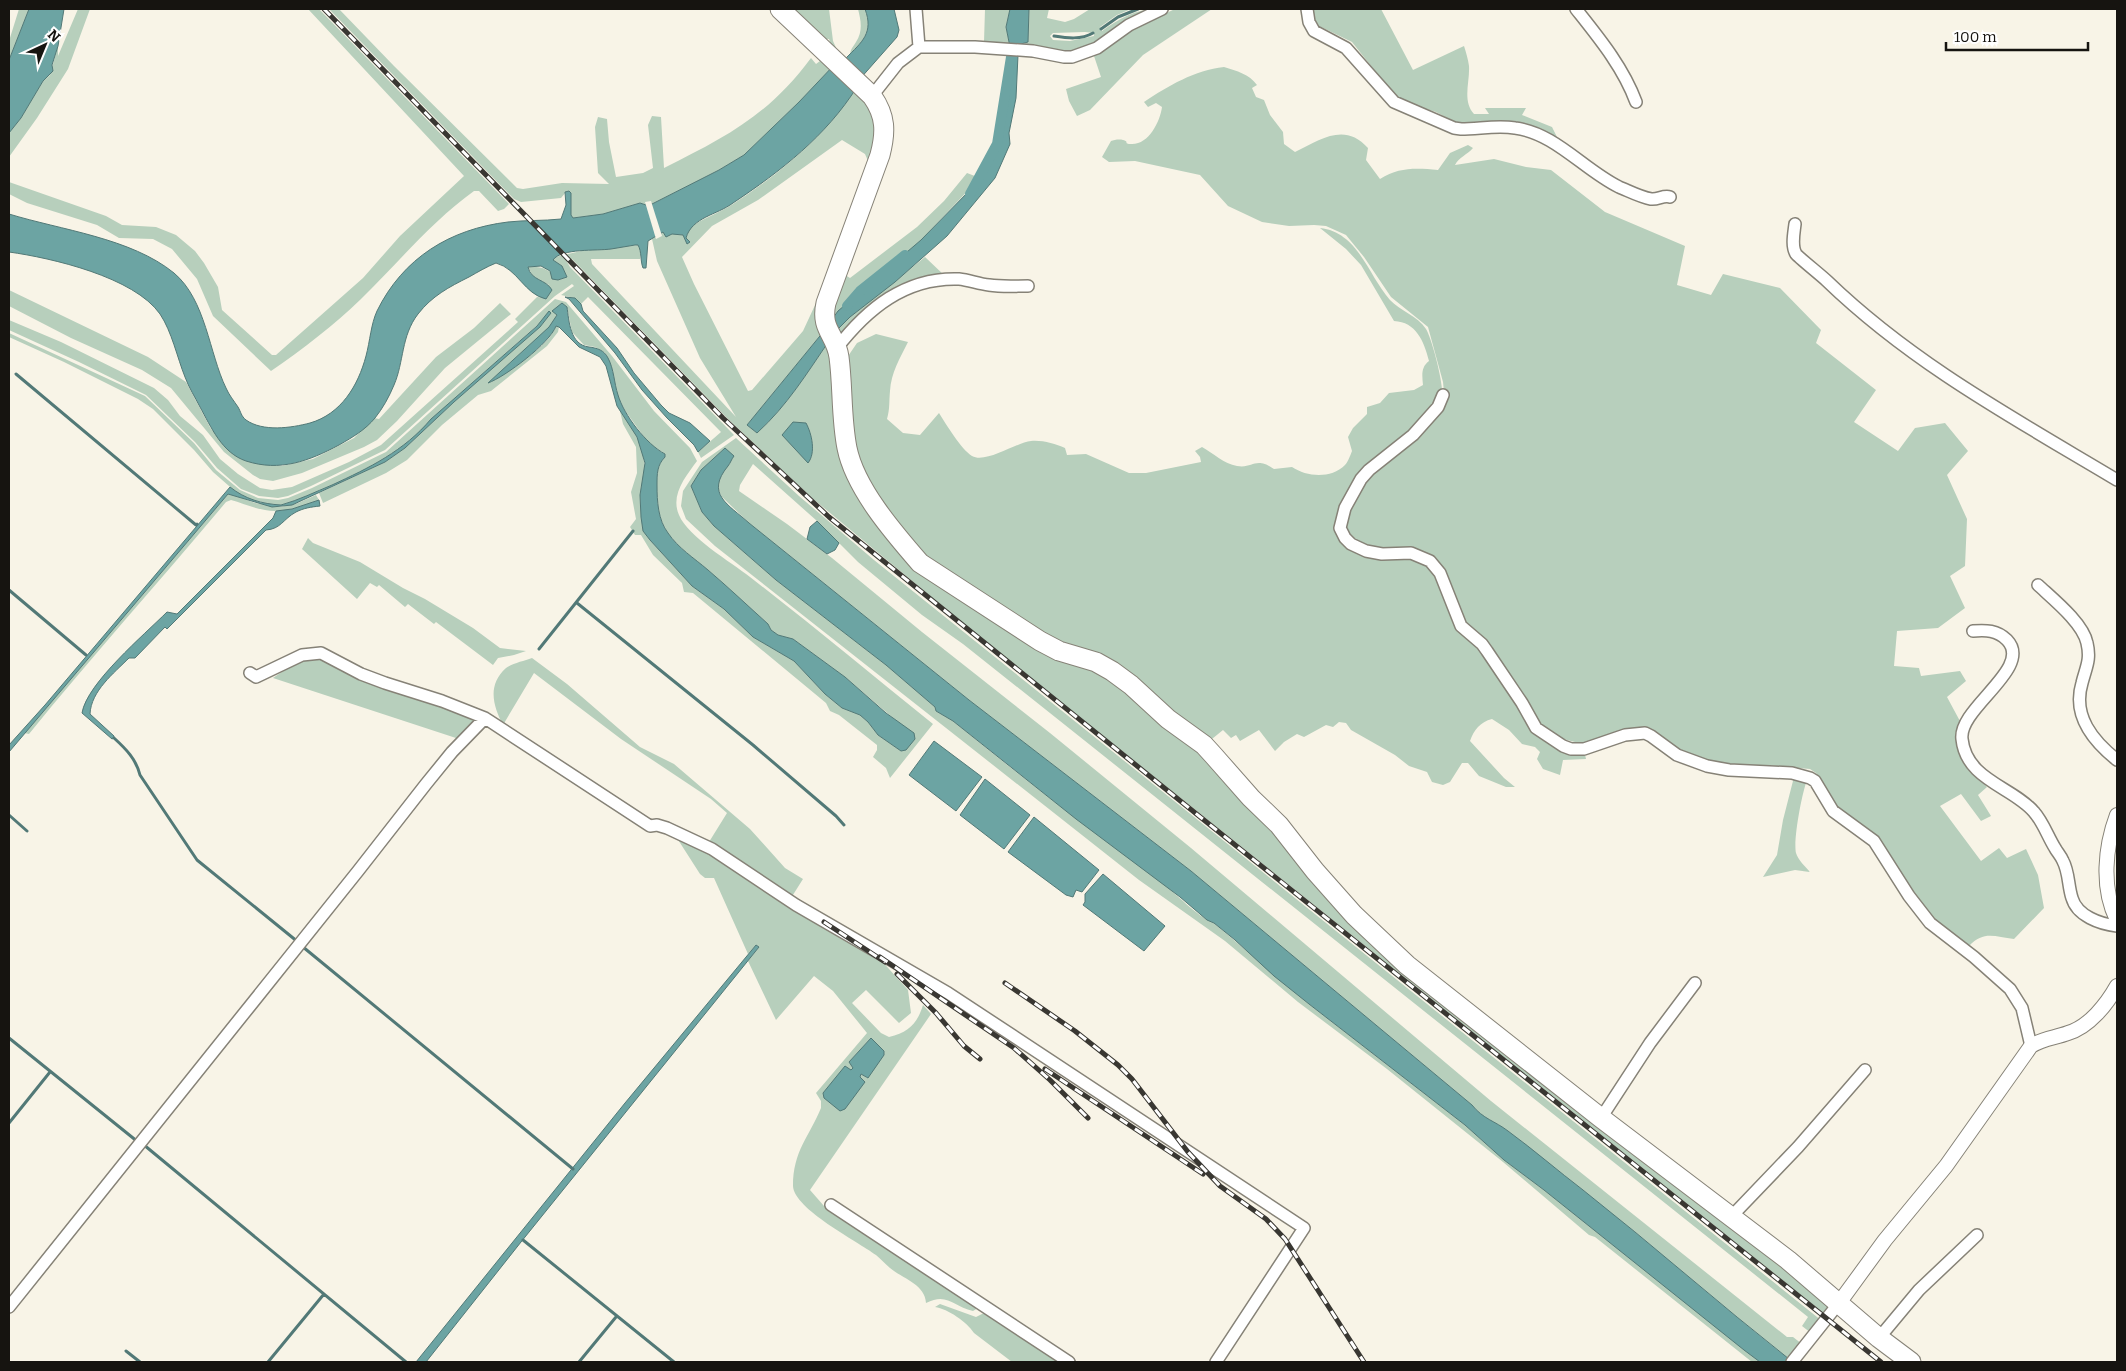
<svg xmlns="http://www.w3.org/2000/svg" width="2126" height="1371" viewBox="0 0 2126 1371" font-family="Bitter,serif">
<rect width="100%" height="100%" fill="#f8f4e7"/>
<path fill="#b7cfbc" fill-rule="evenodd" d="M19,9H29L9,60V41Z
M78,9H90L68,69L37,118L9,157V133L21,118L43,81L50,75L58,46V56Z
M308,9H319L509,204L504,209L498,211L479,191H474C432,221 398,263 361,299C334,325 303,349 271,371L213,316L197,279L172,249L153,239L119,238L97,225L27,203L9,194V182L106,216L122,225L156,227L176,235L195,251L204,263L218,287L222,310L272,355H276L363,278L400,236L464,176Z
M329,9H339L394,66L517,188L523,189L562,183L609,184L598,173L595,127L598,117L607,119L609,142L616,177L643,173L653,168L648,125L652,116L661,117L664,168C726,137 769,115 811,58L816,64L820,61L826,65L835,64L799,102L744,155L719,170L652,204L646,205L640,203L603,214L573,218L571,215V193L566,192L561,198L521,202L514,199Z
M785,9H829L833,41L842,61L834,55L829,39H822Z
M858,9H865C873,30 866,39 850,54C851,48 853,47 856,42C863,31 861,21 858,9Z
M985,9H1010L1006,27L1010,47L984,42Z
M1029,9H1049L1047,18L1065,22L1074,19L1090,9H1131L1117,15L1100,27L1102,31C1119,19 1135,9 1157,9L1116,32L1072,55L1021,45L1028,42ZM1085,32L1094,33V36L1070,41L1053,40L1050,36L1053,33Z
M1175,9H1212L1143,55L1090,110L1077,116L1069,101L1066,89L1101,77L1094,56L1130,30Z
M1312,9H1381L1413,70L1464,46C1466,52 1468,59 1469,66C1470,82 1462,101 1474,114H1489L1485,108H1526L1522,115L1552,127L1557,137L1543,130L1517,122L1461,125L1436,112L1398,100L1352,42L1319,26L1314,18Z
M1224,67C1237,71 1249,74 1257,85L1252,88L1256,97L1264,100L1270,115L1283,132L1284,144L1295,152C1321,139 1345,122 1368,148L1366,160L1380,179C1399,167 1416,168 1438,170L1450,153L1468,145L1473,148C1467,155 1459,157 1455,165L1494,159L1526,167L1551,170L1605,212L1685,246L1677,285L1711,295L1723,274L1780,288L1821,330L1816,343L1876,390L1854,422L1898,451L1915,428L1945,423L1968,451L1947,475L1967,519L1965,566L1950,576L1965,608L1938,628L1897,631L1894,666L1919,668L1921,676L1960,671L1966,681L1947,697L1961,723L1967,764L1987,787L1978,795L1991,816L1981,821L1961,794L1940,806L1981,861L1999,848L2007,858L2026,849L2038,875L2044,908L2014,939C1995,937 1984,930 1969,946L1952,937L1931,919L1883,847L1840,813L1816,773L1810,769L1765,765L1737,766L1700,761L1676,750L1655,733L1579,743L1559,738L1543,727L1470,631L1439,565L1377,550L1357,542L1346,529L1351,505L1365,480L1445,402L1443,382L1428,327L1391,297L1364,257L1346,235L1326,226L1314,225L1289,226L1262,222L1228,206L1200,175L1135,161L1109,162L1102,157L1111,141C1114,140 1119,139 1123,140C1130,142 1123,143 1130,144C1148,146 1160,122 1162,107L1156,103L1148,107L1144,102C1168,86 1195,70 1224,67Z
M857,87L878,109L871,168L865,154L842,140L758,200L712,226L682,257L694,284L748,391L752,390L803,331L816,303L826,289L824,331L747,425L757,433C787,406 807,373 829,341L839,420L905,552L1101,671L1188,738L1322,886L1833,1306L1826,1315L987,643L812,498L728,419L572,259L567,262L570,267L734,435L701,458L698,452L721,432L588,297L581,304L575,298L561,295L574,286L572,284L555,296L385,450L311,486L288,496L278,498L259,496L241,489L217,468L195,442L146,395L79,362L9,330V320L61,342L154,388L168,400L180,416L203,435L220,459L238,474L260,488L272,490L292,487L349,462L381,445L518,322L515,319L537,297L546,298L549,285L533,277L528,267C542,266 548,269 559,280L567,277L562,266L552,260L555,257L581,251L638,245L641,251L640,259H591L592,264L736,417L700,358L657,261L652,239L663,232L683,235L687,243L689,242L686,238L689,228C703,218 719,213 733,204C781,173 826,135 857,87Z
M967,173L980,178L921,240L892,266L880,273L829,321L842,273L850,278L917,227L944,201Z
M1320,228C1358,232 1368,275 1390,300C1400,311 1418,316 1426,329C1432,339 1444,385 1442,396C1441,399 1439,403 1437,406L1368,469L1344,508V539L1429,562L1451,607L1481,644L1535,729L1584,750L1586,759L1563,760L1560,775L1543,769L1537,759L1540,752L1535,747L1522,744L1509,730L1492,719C1480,722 1474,730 1470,741L1504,778L1515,787H1506L1479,776L1468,763H1462L1450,782L1443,785L1432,782L1427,772L1409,766L1395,755L1351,730L1346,723L1339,722L1333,727L1326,725L1304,737L1297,734L1284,742L1275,751L1259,730L1240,741L1236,735L1231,738L1223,730L1207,743L1063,649L920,559L853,456L842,365L857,343L876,334L908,342C900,358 891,373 890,391C889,401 890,409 887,419L903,433L920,435L939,413C946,424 961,449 972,456C986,464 1017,442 1031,441C1043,440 1055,444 1065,448L1067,455L1086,454L1129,473H1146L1201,462L1200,457L1195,451L1202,447C1213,453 1224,464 1237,466C1253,469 1255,456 1274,469L1292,467C1307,477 1331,479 1345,465C1348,462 1350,456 1352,451L1348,437L1353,428L1367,414V407L1380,403L1389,393L1414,390L1423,385C1422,375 1421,367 1429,361C1424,341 1416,322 1394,321L1361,265L1346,249Z
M925,257L945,276L916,282L843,335L833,334L850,317Z
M9,290L148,357L186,382L211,429L245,460L282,466L313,459L354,438L374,418L379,419L436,357L474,328L500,303L511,314L445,368L397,421L377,440L364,447L302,473L273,481L260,479L253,475L224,452L171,388L142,370L71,338L9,306Z
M555,299L566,302L612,356L654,411L690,448L697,461C686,476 670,495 679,515C688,537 731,562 750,577C812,625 872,675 933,724L890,778L886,768L873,757L877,750V745L839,715L830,711L826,703L693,593L684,592L682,583L653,555L641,535H635L630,527L636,519L631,492L637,473L636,447L623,424L620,411L634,431L642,448L645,468L640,495L641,517L650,540L692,586L724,609L753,637L794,661L825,694L842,708L860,715L868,722L878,735L901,751L900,724L845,677L793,639L778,635L771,630L768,624C748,606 728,587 708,570C694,558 678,548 668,533C658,519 657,501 657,485C657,473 657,466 665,457V454L649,444L626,412L618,397L611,365L605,353L595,347L584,345L572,332L567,307L562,304L553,312L556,313V319L550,327L489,382C508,371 549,347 556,326L559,327L558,332L547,346L491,391L478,395L442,425L407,460L386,473L323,503L319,493L385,462L405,448L454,402L540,327L551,313L432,419C404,451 369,468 332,485C315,492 299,500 281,505L269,504L249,499L237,493L213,472L194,450L153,409L138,399L64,362L9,337V333L145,396L194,443L216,470L240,490L258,498L278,500L288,498L312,488L386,452Z
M736,438L799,496L874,560L1822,1321L1811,1333L1802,1326L1808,1317L1060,721L963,644L922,615L858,562L817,521L753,464L740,485L739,491L787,524L832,558L922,632L1050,733L1191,848L1491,1101L1787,1337H1793L1802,1344L1789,1359C1719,1304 1653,1245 1583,1190C1557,1171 1534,1150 1508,1131C1494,1121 1483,1119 1472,1105L1191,871L969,700L749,523L722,497L718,489V481L725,469V448L701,470L691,486L702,512L714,526L776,580L886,665L935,707L936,711L953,721C1020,776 1090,830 1160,881C1176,893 1196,916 1214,923L1309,1004L1465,1125L1504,1160L1544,1190L1760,1362H1752L1595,1237L1589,1235L1503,1162L1387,1069L1298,1002L1225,941L1139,880L715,546L686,519L681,506L683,491L702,462Z
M228,494H231L255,503L280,507L298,503L316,495L319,500C303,506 282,514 265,510C253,508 242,503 231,500L226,502C161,580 93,655 29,734L24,733Z
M308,538L313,543L360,562L403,588L425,599L473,628L500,648L526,651L514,655L498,658L493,665L436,622L434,624L408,604L405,607L379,585L377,587L370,583L357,599L302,549Z
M319,657L478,718L459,739L273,678C288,668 301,659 319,657Z
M532,658L567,684L640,747L674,764L750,829L785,868L803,879L791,898L709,842L727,813L711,799L621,739L534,673L503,725C493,706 487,685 506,668C513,663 524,661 532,658Z
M1794,777L1807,780C1802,793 1793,840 1796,853C1798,860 1805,866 1810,872L1795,870L1763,877L1777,855L1783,820Z
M675,835L711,853L880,959L908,990L911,1013L899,1023L866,990L852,1003L881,1033L889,1037C909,1032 917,1024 923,1005L931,1014L810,1190L824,1206L978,1308L973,1311C953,1307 948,1292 926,1303C925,1284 903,1279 890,1268C885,1264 881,1259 876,1255C857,1241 794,1209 793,1186C793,1151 809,1137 821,1108V1101L816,1093L867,1033L833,991L814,976L776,1020L748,961L759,947L756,945L748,954L714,878H705L700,874ZM871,1038L867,1078L862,1074L860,1077L848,1068L851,1070L853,1068L849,1062Z
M940,1304L976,1317L984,1313L1059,1362H1012L974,1333C967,1322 948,1309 935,1307Z"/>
<path fill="#6ca4a3" stroke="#527977" d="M29,9H64L58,46L52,65L53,71L43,81L21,118L9,133V60Z
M865,9H894L899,30L897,37L859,80L846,58C862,42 874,33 865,9Z
M1010,9H1029L1028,42L1010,47L1006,27Z
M1009,54L1018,55L1016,98L1009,133L1010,144L995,178L947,236L895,282L850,317L833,334V318L838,311L921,240L972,188L993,160L1002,130V113L1008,81Z
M835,64L857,87C826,136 781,171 733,203C717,215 692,217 686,238L690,242L687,244L683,235L672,234L666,237L663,232L648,241L646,268H643C640,260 642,252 638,245H635C627,246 619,248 611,249C597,251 561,248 553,260L562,266L567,277L558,280L552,279L550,271L541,266L528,267C531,281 546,279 552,290L546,299C524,294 518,269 496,263C486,267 478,272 469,277C449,287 432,296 418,314C401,336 404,362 394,385C389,397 383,408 375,418C365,430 353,437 339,445C309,461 280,472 246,461C222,453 211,427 200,407C195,397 189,388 185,377C177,357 172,332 160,314C134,277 52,258 9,252V214C61,230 131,238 174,273C206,300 209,353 226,388C229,395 234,401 238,407C241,412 241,416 246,420C263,432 291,428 310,423C341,414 358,386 366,356C370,341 371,324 377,311C403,258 450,229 508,222C525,220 543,221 561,219L566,205L565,192L569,191L571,193V215L573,218L603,214L640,203L646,205L652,204L719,170L744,155L799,102Z
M565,297L575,298L581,304L583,311L617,348L634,373L661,405L669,413L690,423L710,441L698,452L694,445L667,418L642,390L615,353L569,299Z
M562,303L567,307C569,321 570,345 589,347C597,348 604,350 608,358C614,369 614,383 618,395C624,415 646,444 665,454V457C657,465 657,474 657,485C657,501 658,520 668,533C678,548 694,558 708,570C728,587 748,606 768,624L771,630L778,635L793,639L845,677L886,713L914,733L915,739L906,750L901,751L878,735L868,722L860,715L842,708L825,694L794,661L753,637L724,609L692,586L650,540L643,531L641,517L640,495L645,463L637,437L617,406L606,366L600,357L579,347L559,327L556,326C550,343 505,377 488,383L549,327L557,315L552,311Z
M549,311L551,313L540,327L454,402L405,448L385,462L292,505L272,507L228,494L9,752V745L45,705L230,487C245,499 262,504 281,505C299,500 315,492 332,485C369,468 404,451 431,419L537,326Z
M824,331L829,341C807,373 787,406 757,433L747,425Z
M793,422L806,423C812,434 816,453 808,463L782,435Z
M725,448L734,456C731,460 731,462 728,466C705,494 728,504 749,523L969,700L1191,871L1472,1105C1483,1119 1495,1121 1508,1131C1534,1150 1558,1171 1583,1190C1653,1245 1719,1304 1789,1359L1786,1362H1760L1744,1350L1544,1190L1504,1160L1465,1125L1309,1004L1274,976L1235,940L1214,923L1207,920L1180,897L1076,819L953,721L936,711L935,707L886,665L776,580L714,526L702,512L691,486L701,470Z
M319,500L320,506C311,507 304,508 296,512C283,519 281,529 266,530L167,629L165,627L135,658H129C114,673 91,691 90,714L114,736V738L112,739L82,713C87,683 144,635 167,612L177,614L273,518L276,511L292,509Z
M817,521L839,543L835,550L827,554L807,539L810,527Z
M934,741L982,777L956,811L909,775Z
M985,779L1030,815L1004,849L960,815Z
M1034,817L1099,870L1082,892L1076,890L1073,897L1066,895L1008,852Z
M1103,874L1165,926L1144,951L1083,905L1085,902V894Z
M756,945L759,947L521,1242L426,1362H416L625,1103Z
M871,1038L884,1051V1055L868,1078L861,1074L860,1077L865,1082L845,1109L840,1111L824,1098L823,1093L845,1066L851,1070L853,1068L849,1062Z"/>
<path fill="#f8f4e7" d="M651,201L662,236L656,239L645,202Z"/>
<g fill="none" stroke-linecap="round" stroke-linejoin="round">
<path stroke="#527977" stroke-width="3" d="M1101,29L1118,17L1138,9
M1054,36C1067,38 1081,40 1093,33
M16,374L196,525L197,524
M9,590L86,655
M577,603L753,745L836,816L844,825
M539,649L633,531
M114,738C126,749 136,759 140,775L197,860L298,942
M9,815L27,831
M303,947L573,1169
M9,1038L138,1142
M9,1123L50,1072
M144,1145L406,1362
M523,1240L674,1362
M126,1351L140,1362
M268,1362L324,1294
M579,1362L616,1317"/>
<path stroke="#6ca4a3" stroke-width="10" d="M970,194L997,144L1011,57
M847,306L860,291L905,255"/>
<g stroke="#868277" stroke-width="14">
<path id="minor" d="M916,9L919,47
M1307,9L1309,22L1314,31L1346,48L1394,102L1454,128L1461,129C1479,129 1497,125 1515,128C1555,133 1584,170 1619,187C1629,191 1640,197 1651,199C1658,200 1663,195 1670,197
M1576,9C1599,38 1623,67 1636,102
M872,96L898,63L919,47H975L1033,51L1064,57H1072L1097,48L1129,25L1162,9
M1795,224C1794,233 1791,246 1796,254C1798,257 1822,276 1827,281C1913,364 2015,419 2117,480
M836,349C867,309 905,277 959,279C969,280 979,284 989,285C1002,287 1015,286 1028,286
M1443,395L1438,407L1413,435L1369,470L1361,479L1345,508L1340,528L1345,538L1351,544L1366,551L1382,554L1411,553L1430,561L1440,573L1461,626L1482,644L1487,651L1522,703L1536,728L1563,746L1571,749H1584L1625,735L1645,733L1651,736L1677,755L1707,766L1729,770L1792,773L1810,778L1815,781L1833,811L1874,841L1909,896L1930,923L1974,957L2010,989L2022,1008L2031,1046
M2038,585C2053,599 2083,623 2087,643C2091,660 2086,667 2082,683C2072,716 2093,741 2117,760
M1973,631C1986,630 1997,630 2007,640C2034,668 1958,708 1962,739C1966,780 2013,787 2034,812C2043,822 2048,837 2055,848C2057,852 2061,856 2063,861C2069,872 2068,886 2072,898C2077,916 2100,924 2117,926
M250,673L256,677L302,655L321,653L361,674L385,683L442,701L485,718L650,826L657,825L667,828L712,849L796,905L948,993L1304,1228L1216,1362
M1601,1118L1650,1043L1695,983
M831,1205L1069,1362
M1730,1218L1798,1147L1865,1070
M9,1307L358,871L426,784L452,752L485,718
M1879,1338L1919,1290L1977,1235
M1792,1362L1839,1303"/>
</g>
<g stroke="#868277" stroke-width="16">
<path id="tertiary" d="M2117,815C2105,847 2101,888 2117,920
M1839,1303L1885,1240L1946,1166L2031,1046C2043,1038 2055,1038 2068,1033C2089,1027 2107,1004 2117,986"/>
</g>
<g stroke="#868277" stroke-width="21">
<path id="primary" d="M780,9L872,96C886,116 886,132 880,155L826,303C820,330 836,334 839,357C843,387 841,418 847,448C855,488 893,532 920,563L1040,641L1059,651L1096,662L1112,671L1131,685L1168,719L1204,745L1214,756L1251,798L1279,825L1315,871L1354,915L1407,965L1601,1118L1788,1260L1879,1338L1911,1362"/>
</g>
<use href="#minor" stroke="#fff" stroke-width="11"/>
<use href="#tertiary" stroke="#fff" stroke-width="14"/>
<use href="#primary" stroke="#fff" stroke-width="19"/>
<g stroke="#393732" stroke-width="5">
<path id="rail" d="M324,9L723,418L829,517L1199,816L1881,1362
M824,922L885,962
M880,957L1014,1048L1050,1080L1088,1118
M897,974L936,1013L964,1046L980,1059
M1005,983L1075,1031L1118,1065L1132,1079L1188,1152L1220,1186L1266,1219L1285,1239L1364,1362
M1045,1069L1203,1174"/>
</g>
<use href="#rail" stroke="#fff" stroke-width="3" stroke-dasharray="9" stroke-linecap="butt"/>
</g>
<rect width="2126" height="1371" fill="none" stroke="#161410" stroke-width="20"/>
<g transform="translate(45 45) rotate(44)" stroke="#ffffff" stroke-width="4" paint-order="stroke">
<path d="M0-4L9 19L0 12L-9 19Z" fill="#161410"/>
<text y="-8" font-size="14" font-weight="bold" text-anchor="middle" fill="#161410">N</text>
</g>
<path d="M1946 42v8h142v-8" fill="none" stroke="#161410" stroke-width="2.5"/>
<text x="1954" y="42" font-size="15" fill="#161410" stroke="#ffffff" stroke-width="4" paint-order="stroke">100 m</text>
</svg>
